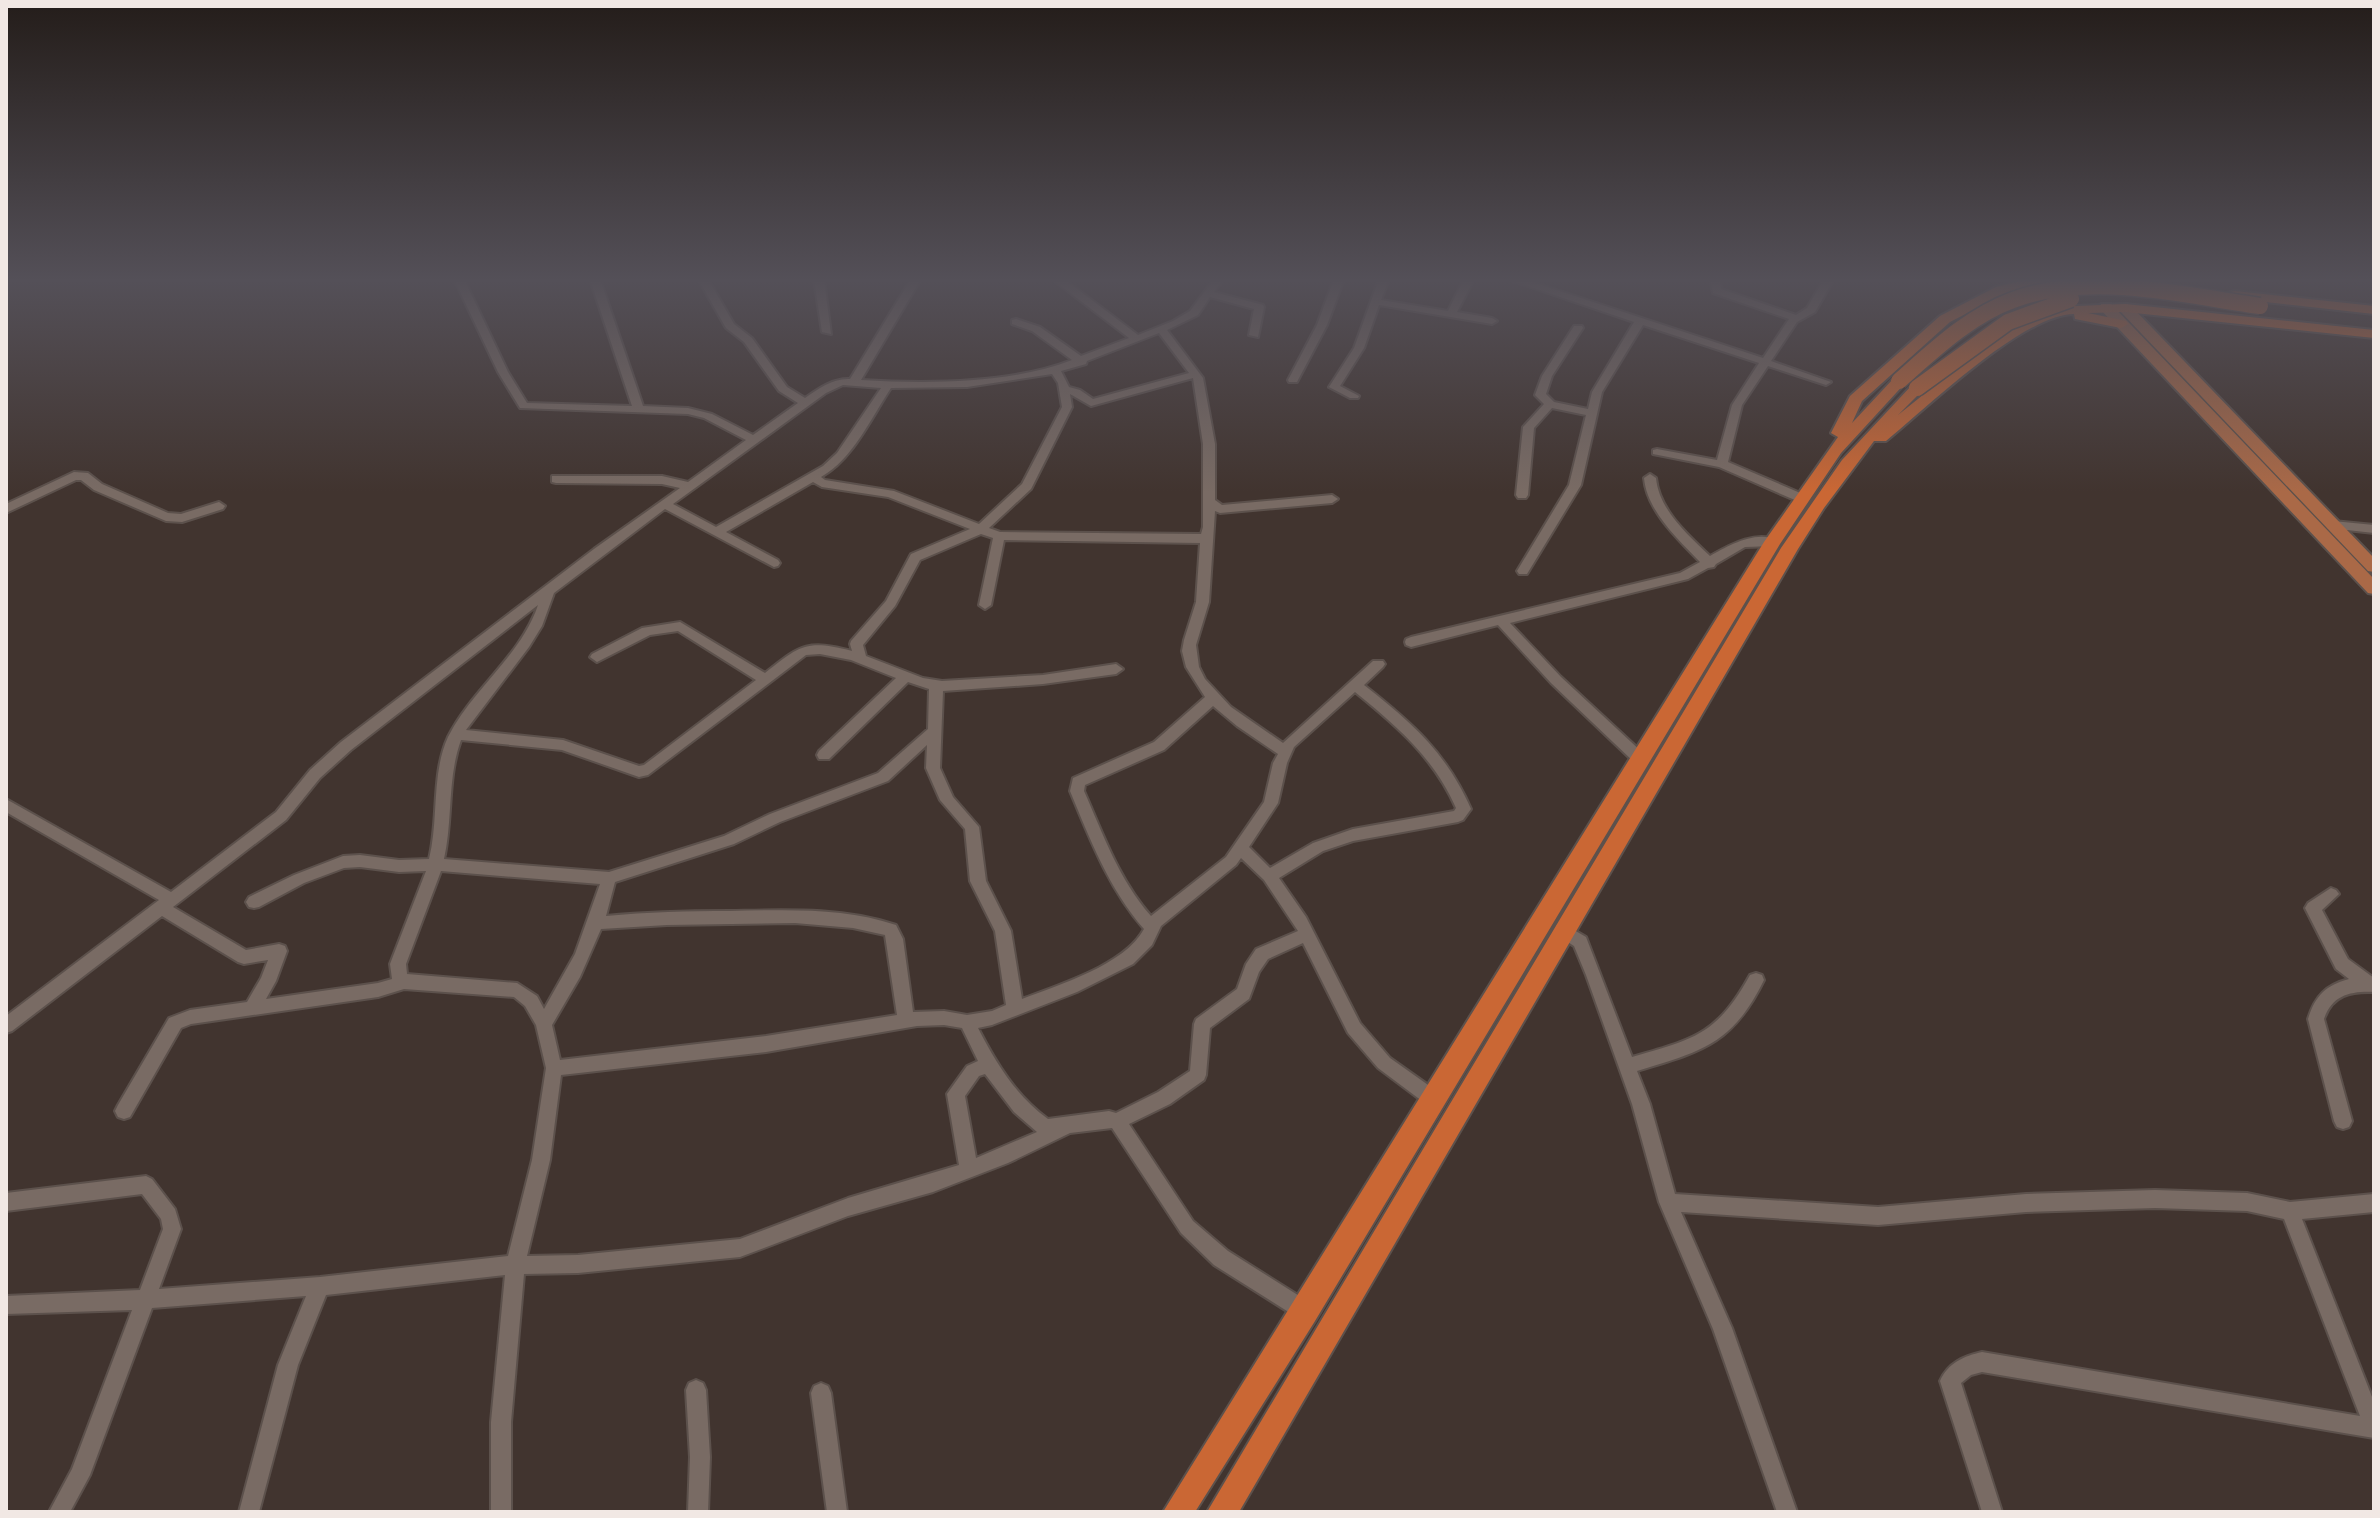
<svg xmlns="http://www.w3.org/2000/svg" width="2380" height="1518" viewBox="0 0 2380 1518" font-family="'Roboto Condensed',sans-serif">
<rect width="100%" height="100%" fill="#41342f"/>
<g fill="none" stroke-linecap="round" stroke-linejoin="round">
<g stroke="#5c514c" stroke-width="4">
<path id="minor" d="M454,279H464L508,372L527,403L632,406L590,279H600L643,406L688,408L712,414L753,435L798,403L779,391L744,342L726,328L698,279H708L734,324L752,338L787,387L805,398C818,389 833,378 850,379L911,279H921L861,380C927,384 1010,384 1072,360L1032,331L1012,324V320L1016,319L1040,327L1081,356L1129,338L1052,279H1064L1138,335L1173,321L1190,311L1214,279H1224L1214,292L1263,305L1264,307L1258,337L1249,335L1254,309L1210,297L1198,315L1167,330L1203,378L1215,444V500L1222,505L1332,495L1338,499L1332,503L1220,513L1215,511L1209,602L1196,645L1199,667L1205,679L1231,707L1283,743L1373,661H1383L1385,664L1383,667L1364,685C1411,722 1446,752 1471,809L1463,820L1458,822L1353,841L1323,851L1279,878L1306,917L1360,1023L1390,1058L1438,1092L1441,1098L1438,1104L1432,1106L1426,1104L1378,1068L1348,1033L1303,943L1268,959L1259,972L1249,999L1210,1028L1206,1075L1204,1080L1170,1104L1129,1124L1193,1221L1228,1251L1312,1304L1314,1311L1312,1318L1305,1320L1298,1318L1214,1265L1181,1233L1112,1128L1070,1133L1008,1163L933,1192L848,1216L740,1257L578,1273L524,1274L511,1422V1512H491V1422L505,1275L326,1295L298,1365L259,1512H239L278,1365L306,1296L152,1308L90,1475L70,1512H49L72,1469L132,1310L6,1314V1296L140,1290L163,1229L161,1219L142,1194L6,1211V1193L146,1176L152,1179L175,1209L181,1229L159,1289L320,1277L508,1256L532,1160L546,1068L536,1025L525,1006L514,997L404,989L378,997L191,1024L181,1028L130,1117L124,1119L118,1117L115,1111L118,1105L169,1018L190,1010L247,1002L261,978L268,960L244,964L238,962L162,916L12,1031L6,1033V1016L159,900L6,812V799L171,892L276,812L310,770L341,742L594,549L680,488L662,484L556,483L552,482V476H662L688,482L746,440L704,418L688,414L520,408L498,372ZM1159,333L1189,373L1093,399L1080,390L1069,387L1061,371L1086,364L1087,361ZM1052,374L1058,383L1062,407L1022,484L979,524L894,491L825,480L821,477C853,459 871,418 891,388L967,387ZM1193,378L1203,444V527L1201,534L1000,532L989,528L1031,489L1072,407L1070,394L1091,406ZM843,385L881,388L837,453L823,466L716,527L673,504L826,393ZM813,482L822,487L888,497L970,529L911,554L886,601L851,641L850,644L852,651C805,639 800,646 765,673L680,622L642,628L592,654L590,657L597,662L650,635L678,631L756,680L644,765L639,766L563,740L466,730L529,647L542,626L554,593L665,509L774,567L778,566L780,563L778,560L726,532ZM981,534L993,538L979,605L985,609L991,605L1004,540L1200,543L1196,602L1184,640L1182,651L1186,667L1205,697L1154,742L1073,778L1070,791C1090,839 1109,889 1144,929C1125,965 1058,985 1022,999L1011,931L986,881L979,827L953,797L940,768L943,691L1043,684L1116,674L1123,669L1116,664L1043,675L942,681L923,678L866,656L863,645L895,606L920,560ZM538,605C521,656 472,689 448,737C431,774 439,820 429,859L399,860L360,855L343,856L294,875L249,897L246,902L249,907L254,908L259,907L304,883L344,868L360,867L399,872L426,871L390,964L392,979L378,983L266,999L276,981L287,951L285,946L279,944L246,950L173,907L286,820L320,778L351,750ZM820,654L851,660L896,678L819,751L817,755L819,759H829L908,682L929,689L928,729L878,773L770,814L724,836L609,872L444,859C453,820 447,778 461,740L562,750L639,777L648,775L806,655ZM1355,692C1397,726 1434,758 1456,808L1454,811L1353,829L1313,843L1270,868L1249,847L1278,803L1287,763L1294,747ZM1213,706L1237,726L1278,754L1273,763L1264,802L1226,857L1151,916C1119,880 1103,834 1084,791L1085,785L1164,750ZM927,745L926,768L940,800L965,829L970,881L995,931L1006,1005L992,1011L967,1015L944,1011L913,1012L903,939L896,925C844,907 785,910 730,911C689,911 647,912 606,916L615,882L734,844L780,822L888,781ZM1241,858L1264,880L1298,931L1256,949L1246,964L1237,989L1196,1019L1194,1024L1190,1071L1158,1092L1116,1113L1109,1111L1048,1119C1016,1096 996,1063 978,1028L992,1025L1077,992L1133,964L1152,945L1161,926L1236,865ZM441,871L600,884L575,954L544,1009L537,996L517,983L407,974L406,964ZM795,923L853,928L885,935L897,1015L766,1036L560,1060L552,1025L580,977L601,929L667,925ZM944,1025L962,1028L978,1061L967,1066L947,1094L959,1165L848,1198L740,1239L578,1255L527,1256L550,1160L561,1075L766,1052L917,1026ZM985,1074L1014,1112L1037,1132L976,1158L965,1096L979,1076Z
M814,279H824L831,334L822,332Z
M1334,279H1344L1327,325L1298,380L1297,382H1289L1288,380L1317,325Z
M1379,279H1389L1381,300L1448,311L1464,279H1474L1457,312L1492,318L1497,321L1492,324L1379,305L1364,348L1340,386L1359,396L1358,398H1350L1329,387L1354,348Z
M1507,279H1523L1763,358L1789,319L1713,293L1710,279H1720L1721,289L1796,315L1807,308L1824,279H1834L1815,312L1797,322L1771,361L1831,382L1826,385L1768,366L1742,405L1728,462L1805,495V501H1797L1719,467L1653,454V450L1657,449L1717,460L1732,405L1759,363L1643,325L1602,392L1581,485L1527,574H1519L1517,571L1569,485L1586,415L1552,408L1534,428L1528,495L1526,498H1518L1516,495L1523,427L1544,404L1535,395L1542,376L1574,326H1582L1583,328L1552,376L1546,394L1554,402L1588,409L1592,392L1634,322Z
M74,472L88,473L102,484L168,513L181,514L219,502L225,506L223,509L182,522L166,521L94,490L81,480H76L6,513V504Z
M1650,474L1656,478C1659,510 1688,535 1710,556C1728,546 1759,528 1779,542L1773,546L1745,547L1716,564L1714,567L1708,568L1688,579L1510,623L1561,677L1644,754L1646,758L1644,762H1634L1551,683L1498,625L1411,647L1406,645L1405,642L1406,639L1411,637L1680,573L1700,562C1678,539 1647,511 1644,478Z
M2333,521L2374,525V533L2329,528V522Z
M2331,888L2336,890L2339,894L2322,910L2348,959L2374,978V992C2351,991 2332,995 2324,1019L2352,1121L2349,1127L2343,1129L2337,1127L2334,1121L2308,1019C2315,996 2326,985 2349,979L2336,969L2305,908L2308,903Z
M1562,923L1586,937L1632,1057C1694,1039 1717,1035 1750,975L1756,973L1762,975L1764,980C1732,1045 1702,1051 1637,1071L1650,1104L1675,1194L1878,1207L2026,1194L2155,1190L2247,1193L2290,1202L2374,1194V1212L2302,1219L2374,1402V1438L1982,1372L1971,1375L1961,1383L2002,1512H1982L1940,1381C1948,1363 1964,1356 1982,1352L2360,1416L2284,1219L2247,1211L2155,1208L2026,1212L1878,1225L1681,1212L1732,1328L1797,1512H1777L1713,1329L1659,1202L1632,1104L1586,975L1574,946L1557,935L1554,930L1557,925Z
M696,1380L703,1383L706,1390L710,1457L708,1512H688L690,1457L686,1390L689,1383Z
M821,1383L828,1386L831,1393L847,1512H827L811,1393L814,1386Z"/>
</g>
<g stroke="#5c514c" stroke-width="4">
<path id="major" d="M2101,304H2111L2374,579V594L2368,593L2101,310Z
M2125,304L2130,305L2374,558V572L2368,571L2120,311L2119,308Z"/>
</g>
<g stroke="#5c514c" stroke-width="4">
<path id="highway" d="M2028,279H2054L2006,293L1950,322L1862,401L1852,423L1894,378H1904L1907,381L1841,453L1780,544L1315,1321L1195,1512H1163L1764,542L1838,437L1831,433L1850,396L1940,316L1996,287Z
M2235,291L2374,306V314L2230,298V292Z
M2125,304L2374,330V338L2125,312L2088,313L2126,321L2128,324L2121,328L2075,319L2074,314C2022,315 1928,407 1886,441H1874L1824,508L1798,549L1239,1512H1207L1781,548L1842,460L1912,385L1917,383L1925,388L1898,415L1994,338L2053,307Z"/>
</g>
<use href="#minor" fill="#796b64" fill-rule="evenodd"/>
<use href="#major" fill="#aa6947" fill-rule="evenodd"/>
<use href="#highway" fill="#ca6734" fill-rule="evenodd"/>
<g stroke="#5c514c" stroke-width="19" stroke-linecap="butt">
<path id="highway-bridge" d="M1899,381C1933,351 1969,316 2013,300C2090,271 2181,295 2260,306
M1917,388L2008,322L2071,299"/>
</g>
<use href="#highway-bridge" stroke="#ca6734" stroke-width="16"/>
</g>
<linearGradient id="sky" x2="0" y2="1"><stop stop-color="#241d1a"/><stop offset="0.57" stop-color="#545058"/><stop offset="1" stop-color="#545058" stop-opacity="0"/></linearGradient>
<rect width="2380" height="492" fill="url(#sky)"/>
<rect width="2380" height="1518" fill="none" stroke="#f1e8e4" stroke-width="16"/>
</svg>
